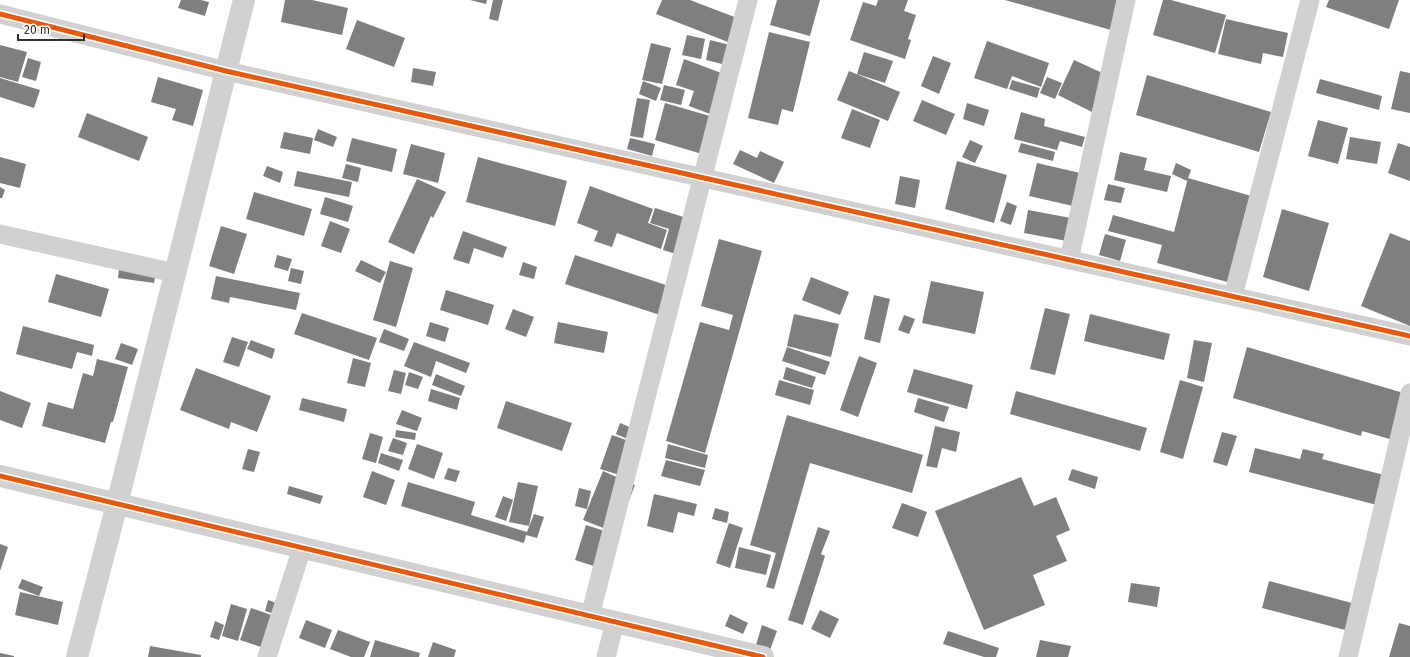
<svg xmlns="http://www.w3.org/2000/svg" width="1410" height="657" viewBox="0 0 1410 657" font-family="'Fira Sans',sans-serif">
<rect width="100%" height="100%" fill="#fff"/>
<path fill="#7f7f7f" d="M181,0H201L209,2L205,16L178,8Z
M285,0H312L348,8L342,35L281,22Z
M470,0H487L486,4Z
M493,0H503L498,21L489,19Z
M662,0H690L737,18L728,42L656,14Z
M777,0H820L810,36L770,25Z
M878,0H908L904,11L916,15L908,39L911,40L905,59L850,40L863,2L876,6Z
M1005,0H1127L1118,32Z
M1163,0H1171L1226,15L1215,53L1153,35Z
M1329,0H1399L1389,29L1326,7Z
M1226,19L1288,33L1283,57L1263,53L1261,64L1218,54Z
M357,20L405,38L394,67L346,49Z
M769,32L810,42L793,112L782,109L778,125L748,118Z
M687,35L705,39L701,59L682,55Z
M710,40L730,45L726,65L706,60Z
M987,41L1049,63L1041,87L1012,76L1007,89L974,78Z
M651,43L671,48L662,84L642,80Z
M0,45L27,52L18,82L0,77Z
M864,52L893,61L885,83L857,74Z
M933,56L951,63L939,94L921,86Z
M28,58L41,62L36,81L22,77Z
M684,59L732,77L718,117L689,106L694,91L676,85Z
M1074,60L1109,76L1092,112L1058,95Z
M413,68L436,72L433,86L411,82Z
M849,71L900,92L888,121L837,100Z
M1400,71L1410,73V113L1391,109Z
M1147,75L1271,112L1259,152L1136,115Z
M158,77L203,90L193,126L172,120L176,109L151,102Z
M1047,77L1062,83L1055,99L1040,93Z
M0,78L40,90L34,108L0,97Z
M1320,79L1382,96L1379,110L1316,93Z
M1012,80L1040,88L1037,98L1009,89Z
M643,81L661,88L656,101L639,94Z
M664,85L685,90L681,105L660,100Z
M637,98L650,100L643,138L630,136Z
M922,100L955,114L946,135L913,121Z
M665,103L713,117L702,154L655,140Z
M967,103L989,110L984,126L963,119Z
M852,109L880,120L870,148L841,138Z
M1021,112L1045,119L1044,126L1085,137L1082,147L1060,141L1057,150L1014,139Z
M87,113L148,137L139,161L78,137Z
M1318,120L1348,128L1338,164L1308,156Z
M318,129L337,137L333,147L314,140Z
M284,132L313,138L310,154L280,148Z
M1350,137L1381,142L1377,164L1346,159Z
M352,138L397,149L392,172L346,161Z
M630,138L655,144L652,156L627,149Z
M970,140L983,146L975,163L962,157Z
M1021,143L1055,152L1053,161L1018,152Z
M1398,143L1410,147V181L1388,173Z
M411,144L445,153L438,183L403,174Z
M740,150L757,158L760,151L784,162L774,183L733,164Z
M1120,152L1147,158L1144,170L1171,176L1167,192L1114,180Z
M0,157L26,164L20,188L0,183Z
M478,157L567,181L555,226L466,202Z
M957,161L1007,175L994,223L945,209Z
M1037,163L1080,173L1073,206L1029,196Z
M1176,163L1191,170L1187,181L1172,174Z
M346,164L361,168L358,182L342,178Z
M267,166L283,172L280,183L263,176Z
M297,171L352,182L349,197L294,186Z
M900,176L920,180L915,208L895,204Z
M1188,178L1255,197L1231,283L1157,263L1162,245L1108,231L1113,215L1174,232Z
M417,179L446,192L433,218L431,216L414,254L388,242Z
M1108,184L1125,188L1121,203L1104,200Z
M590,186L653,209L648,223L667,230L661,249L617,233L612,247L594,241L598,231L577,223Z
M0,187L5,190L2,198H0Z
M254,192L312,209L304,236L246,219Z
M325,197L353,206L348,222L320,214Z
M1007,202L1017,206L1011,225L1000,221Z
M655,208L690,219L679,255L663,250L669,229L650,223Z
M1282,209L1329,223L1309,291L1263,277Z
M1028,210L1071,218L1067,241L1024,233Z
M330,221L350,229L341,253L321,246Z
M221,226L247,234L234,274L209,266Z
M463,231L507,247L503,258L474,248L469,264L453,259Z
M1390,233L1410,241V326L1361,306Z
M1105,234L1126,240L1120,261L1099,255Z
M719,239L762,251L705,453L666,441L700,322L729,330L733,315L701,306Z
M277,255L292,259L288,271L274,267Z
M575,255L675,288L666,317L565,284Z
M120,260L157,265L154,283L118,278Z
M361,260L386,272L380,283L355,271Z
M390,261L413,268L396,327L373,320Z
M523,262L537,267L534,279L519,275Z
M291,268L304,271L301,284L288,281Z
M56,274L109,289L101,317L48,302Z
M216,276L300,293L296,310L230,297L229,303L211,299Z
M811,277L849,292L840,315L802,300Z
M931,281L984,292L975,334L922,323Z
M446,290L494,305L488,325L440,310Z
M874,295L890,299L880,343L864,339Z
M1045,308L1070,314L1055,375L1030,369Z
M513,309L534,317L526,337L505,329Z
M302,313L377,338L369,360L294,334Z
M794,314L839,324L831,357L787,346Z
M1090,314L1170,334L1164,360L1084,341Z
M904,315L915,319L909,334L898,330Z
M430,322L449,328L445,342L426,336Z
M558,322L608,332L604,353L554,343Z
M23,326L94,345L92,356L77,352L72,369L16,354Z
M384,329L409,339L404,351L379,342Z
M232,337L248,342L239,367L223,362Z
M251,340L275,349L272,359L247,349Z
M1194,340L1212,343L1204,382L1187,378Z
M414,342L470,363L466,373L436,361L431,377L404,366Z
M121,343L138,349L132,365L115,359Z
M787,347L830,362L825,375L782,361Z
M1247,347L1407,394L1393,440L1362,431L1361,436L1233,398Z
M859,356L877,363L858,417L840,410Z
M353,358L371,363L365,387L347,383Z
M97,359L128,367L113,422H111L105,443L42,426L48,402L73,409L83,373L93,376Z
M786,367L816,377L812,388L783,379Z
M196,368L271,396L257,432L231,422L229,429L180,410Z
M914,369L973,385L967,409L907,392Z
M394,370L406,373L401,394L388,391Z
M409,372L423,377L418,389L405,385Z
M436,374L465,386L461,396L432,385Z
M779,380L814,390L810,405L775,395Z
M1180,380L1203,387L1183,459L1160,452Z
M431,389L460,398L457,410L428,401Z
M0,391L31,403L22,428L0,420Z
M1016,391L1147,428L1140,451L1010,414Z
M302,398L347,409L344,422L299,410Z
M918,398L949,407L944,422L914,412Z
M506,401L572,423L562,451L497,428Z
M402,410L422,418L417,431L396,424Z
M787,415L923,455L912,493L810,463L774,589L766,587L776,553L750,545Z
M620,423L644,433L639,444L616,434Z
M935,426L960,432L956,452L942,448L937,468L926,466Z
M396,430L416,433L415,440L395,437Z
M1222,432L1237,436L1227,466L1213,462Z
M370,433L383,437L376,463L362,459Z
M612,435L640,445L629,478L600,469Z
M393,438L407,443L403,455L388,451Z
M417,444L443,453L434,479L408,469Z
M668,444L708,455L705,468L665,458Z
M1255,448L1300,459L1303,449L1324,454L1322,459L1384,475L1377,505L1249,472Z
M248,449L260,452L254,472L242,469Z
M381,453L403,460L399,471L378,463Z
M666,460L705,470L700,486L661,476Z
M448,468L460,471L456,482L444,479Z
M1072,469L1098,477L1095,489L1068,480Z
M372,471L395,480L386,505L363,497Z
M603,471L635,485L616,533L583,520Z
M1021,477L1034,506L1056,497L1070,530L1056,536L1067,561L1033,575L1045,605L984,630L935,511Z
M408,482L475,502L471,515L527,532L534,514L544,517L537,538L526,535L524,543L401,506Z
M518,482L538,486L529,526L509,522Z
M289,486L323,496L320,504L287,494Z
M579,488L591,491L587,509L575,506Z
M654,494L697,504L694,516L678,512L673,533L647,526Z
M503,496L513,500L506,521L495,517Z
M902,503L927,512L918,537L892,528Z
M715,508L729,512L727,523L712,519Z
M729,523L743,528L730,568L716,563Z
M586,525L617,535L606,570L575,560Z
M818,527L830,531L821,554L825,556L803,625L788,620Z
M0,544L8,547L0,571Z
M739,547L771,555L766,575L735,568Z
M22,579L43,587L39,596L18,588Z
M1269,581L1367,607L1360,634L1262,608Z
M1131,583L1160,587L1157,607L1128,602Z
M20,592L63,602L58,625L15,615Z
M268,600L284,606L281,616L265,611Z
M231,604L247,609L238,641L222,636Z
M251,608L280,618L270,650L240,640Z
M820,610L839,619L830,638L811,629Z
M730,614L748,623L743,634L725,626Z
M306,620L332,630L325,648L299,638Z
M215,621L224,625L219,640L210,637Z
M1399,623L1410,626V657H1389Z
M762,625L777,631L770,650L756,645Z
M338,630L370,642L364,657H351L330,649Z
M948,631L999,648L996,657H984L943,644Z
M375,640L420,653L419,657H370Z
M1040,640L1071,646L1068,657H1036Z
M433,642L456,650L454,657H428Z
M150,646L201,655V657H148Z
M0,653L14,656V657H0Z"/>
<g fill="none" stroke-linecap="round" stroke-linejoin="round">
<path stroke="#d1d1d1" stroke-width="19" d="M0,14L226,71L1410,336
M0,234L175,273
M1069,260L1126,0
M1233,296L1310,0
M590,616L748,0
M267,657L302,548
M606,657L615,622
M1348,657L1410,393"/>
<path stroke="#d1d1d1" stroke-width="22" d="M0,476L763,657
M77,657L117,504L244,0"/>
<g stroke="#fff" stroke-width="8">
<path id="cycleway" d="M0,14L226,71L1410,336
M0,476L763,657"/>
</g>
<use href="#cycleway" stroke="#e8590c" stroke-width="5"/>
</g>
<path d="M18 34v6h66v-6" fill="none" stroke="#2f2f2f" stroke-width="2"/>
<text x="24" y="34" font-size="12" fill="#2f2f2f" stroke="#ffffff" stroke-width="3" paint-order="stroke">20 m</text>
</svg>
